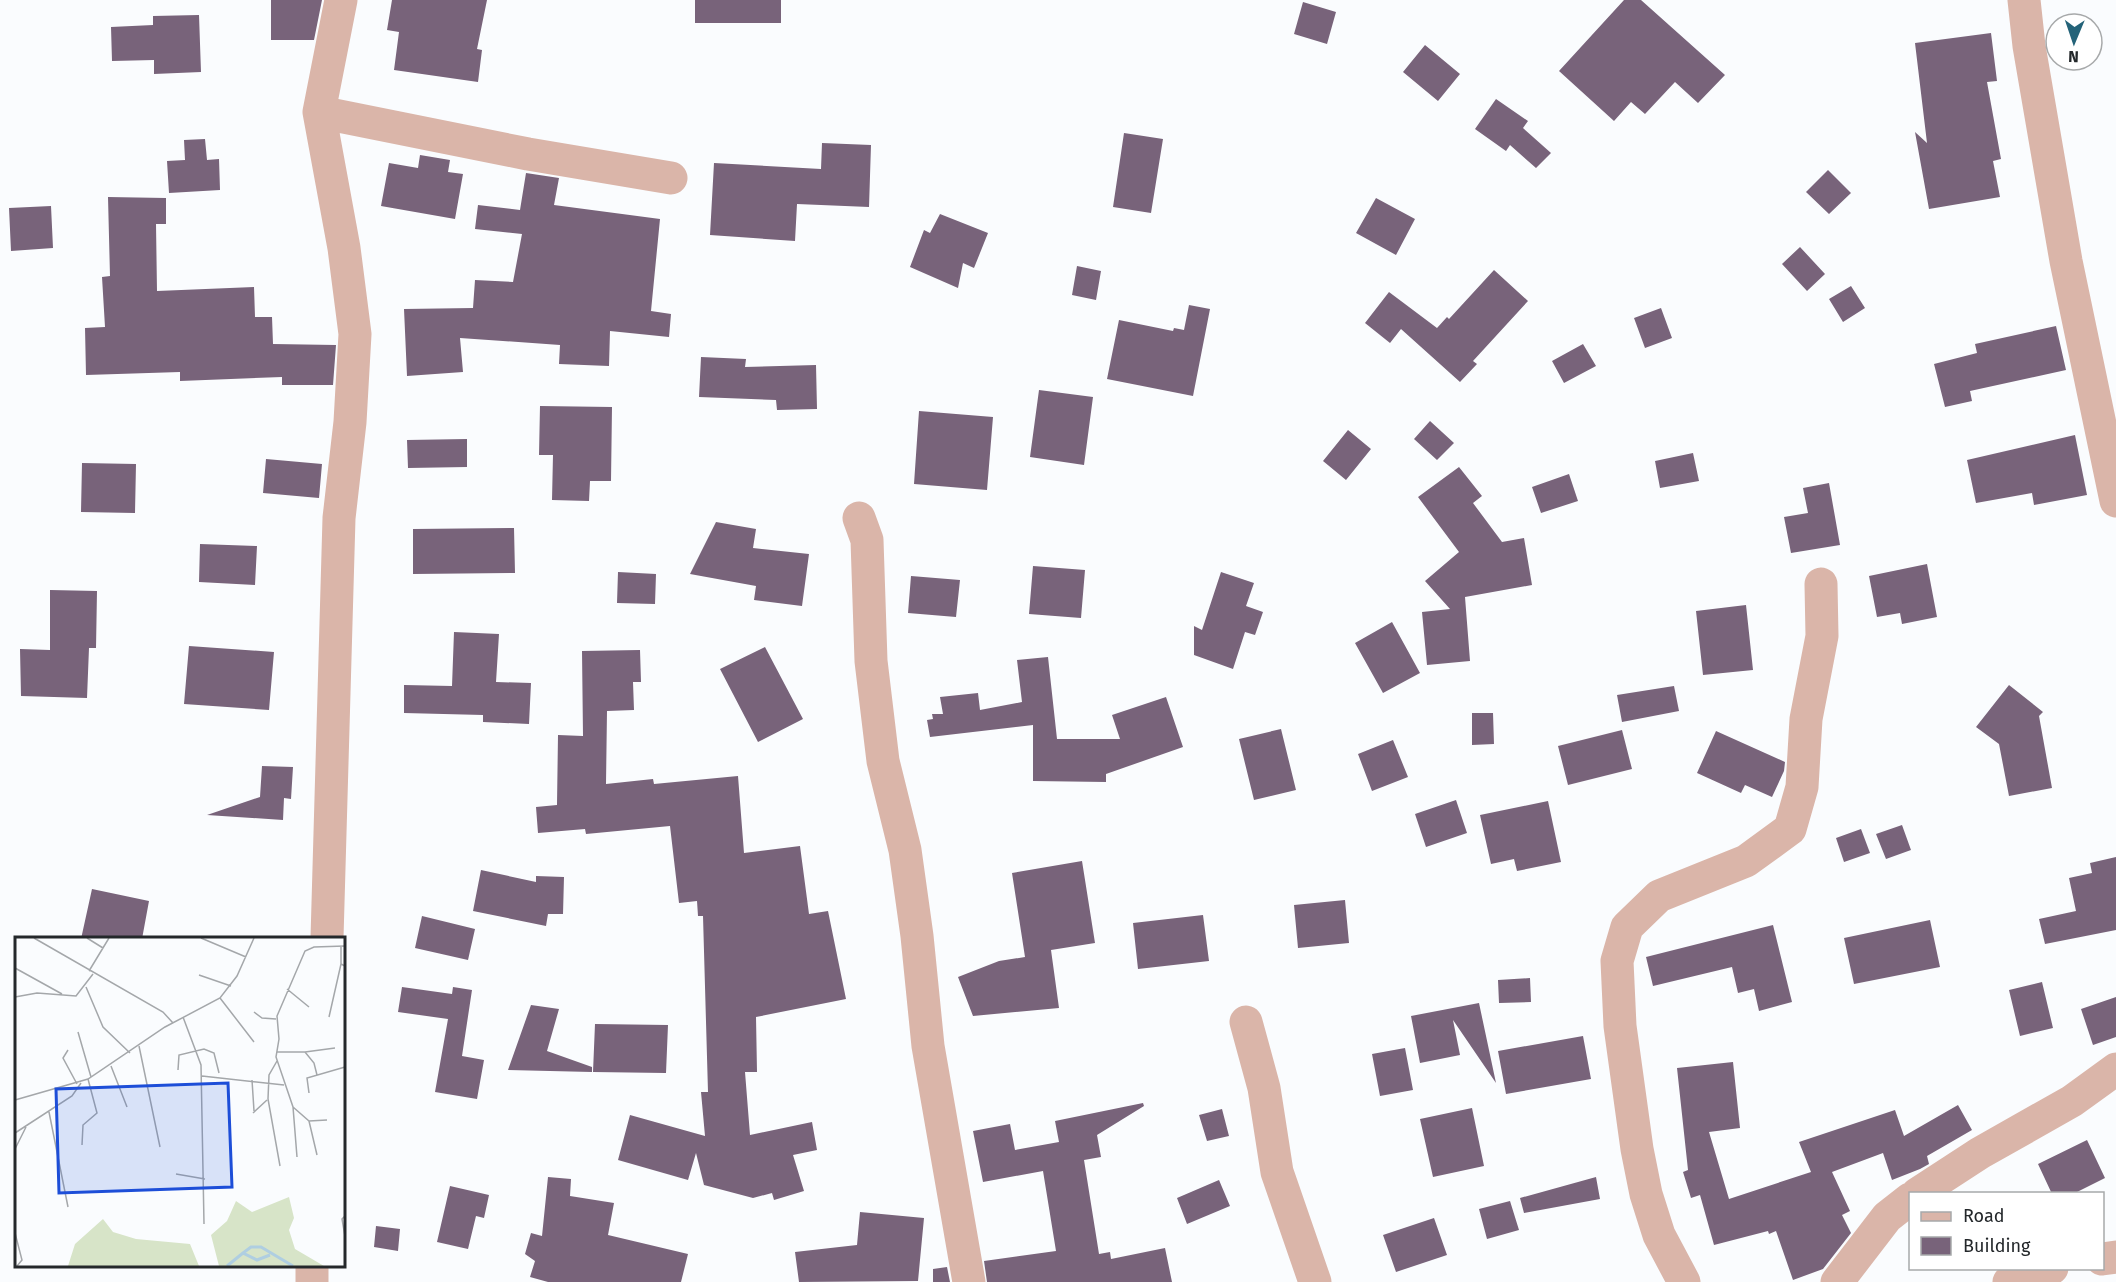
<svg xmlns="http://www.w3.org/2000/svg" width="2116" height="1282" viewBox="0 0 2116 1282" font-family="'Fira Sans',sans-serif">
<rect width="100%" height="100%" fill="#fafcfe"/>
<path fill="#78637a" d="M271,0H322L314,40H271Z
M392,0H487L477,49L482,50L478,82L394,70L399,32L387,30Z
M695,0H781V23H695Z
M1624,0H1641L1725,75L1698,103L1675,82L1645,114L1631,102L1614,121L1559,71Z
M1303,2L1336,12L1327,44L1294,34Z
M199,15L201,72L154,74V60L112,61L111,27L153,25V16Z
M1991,33L1997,81L1987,82L2001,159L1993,161L2000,197L1929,209L1915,132L1927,143L1915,43Z
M1425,45L1460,74L1438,101L1403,72Z
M1496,99L1528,121L1523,128L1551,153L1536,168L1510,145L1506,151L1475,129Z
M1124,133L1163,139L1151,213L1113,207Z
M205,139L207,160L219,159L220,190L169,193L167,161L185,160L184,140Z
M822,143L871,145L869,207L797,204L795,241L710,235L714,163L821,169Z
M420,155L450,160L448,172L463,174L455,219L381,206L389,163L418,168Z
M1828,170L1851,193L1829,214L1806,192Z
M526,173L559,178L554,205L660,219L651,311L671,314L669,337L610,331L609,366L559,364L560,345L460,338L463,372L407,376L404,309L473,308L475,280L513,282L522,234L475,229L478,205L520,210Z
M108,197L166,198V224H156L157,291L254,287L255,317H272L273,344L336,345L333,385H282V377L180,381V372L86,375L85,328L105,327L102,277L110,276Z
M1376,198L1415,219L1396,255L1356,233Z
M51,206L53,248L11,251L9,208Z
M940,214L988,233L974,268L963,263L958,288L910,267L924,230L930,233Z
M1800,247L1825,274L1807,291L1782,264Z
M1077,266L1101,271L1096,300L1072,295Z
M1494,270L1528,301L1473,361L1477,364L1460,382L1401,329L1390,343L1365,323L1389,292L1437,328L1447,317L1449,319Z
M1851,286L1865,308L1843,322L1829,299Z
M1189,305L1210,309L1193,396L1107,379L1119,320L1173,331L1174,328L1184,330Z
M1661,308L1672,338L1645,348L1634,318Z
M2056,326L2066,370L1970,391L1972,401L1945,407L1934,364L1977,353L1975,344Z
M1583,344L1596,366L1564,383L1552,361Z
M701,357L746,359L745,367L816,365L817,409L777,410L776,400L699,397Z
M1039,390L1093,397L1084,465L1030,457Z
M540,406L612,407L611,481H590L589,501L552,500L553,455H539Z
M919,411L993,417L987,490L914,484Z
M1430,421L1454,443L1437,460L1414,439Z
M1348,430L1371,449L1346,480L1323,461Z
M2075,435L2087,495L2034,505L2032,493L1976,503L1967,460Z
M467,439V467L408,468L407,440Z
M1693,453L1699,481L1660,488L1655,461Z
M266,459L322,464L319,498L263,493Z
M82,463L136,464L135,513L81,512Z
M1459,467L1482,496L1473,503L1502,542L1524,538L1532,585L1465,597L1470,661L1427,665L1422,612L1450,609L1425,581L1459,552L1418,497Z
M1569,474L1578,501L1541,513L1532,487Z
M1829,483L1840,545L1791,553L1784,517L1808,513L1803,488Z
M716,522L756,529L753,548L809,554L802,606L754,600L756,586L690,574Z
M514,528L515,573L413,574V529Z
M200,544L257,546L255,585L199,582Z
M1927,564L1937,617L1902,624L1900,613L1877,617L1869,576Z
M1033,566L1085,570L1081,618L1029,614Z
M618,572L656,574L655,604L617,603Z
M1221,572L1254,583L1246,606L1263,612L1255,635L1245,632L1233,669L1194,655V626L1202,630Z
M911,576L960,580L956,617L908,613Z
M50,590L97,591L96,648H89L87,698L21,696L20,649L50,650Z
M1746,605L1753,670L1703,675L1696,611Z
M1392,622L1420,673L1383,693L1355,643Z
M454,632L499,634L496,682L531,683L529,724L483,722V715L404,713V685L452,686Z
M189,646L274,652L269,710L184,704Z
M765,647L803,719L758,742L720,669Z
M640,650L641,682H633L634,710L607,711L606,784L653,779L654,784L738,776L744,853L800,846L809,914L828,911L846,999L756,1017L757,1072H745L750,1135L812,1122L817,1150L793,1155L804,1191L774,1200L772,1193L753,1198L704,1185L696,1153L688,1180L618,1160L630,1115L705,1136L701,1092H708L703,916H698L697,901L679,903L670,826L586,834L585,829L538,833L536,807L557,805L558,735L583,736L582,651Z
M1048,657L1057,739H1120L1112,715L1166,697L1183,747L1106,774V782L1033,781V725L930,737L927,720L933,719L932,714H943L940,697L978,693L980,710L1022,702L1017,660Z
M2009,685L2043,712L2039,716L2052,788L2009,796L1999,744L1976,727Z
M1674,686L1679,711L1622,722L1617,695Z
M1472,713H1493L1494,744L1472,745Z
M1281,729L1296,790L1254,800L1239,739Z
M1622,730L1632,769L1568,785L1558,746Z
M1716,731L1785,762L1784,771L1772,797L1745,785L1741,793L1697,773Z
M1393,740L1408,777L1372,791L1358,754Z
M262,766L293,767L291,799L284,798L283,820L207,815L260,797Z
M1456,800L1467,833L1426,847L1415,814Z
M1548,801L1561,862L1517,871L1514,859L1491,864L1480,815Z
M1902,825L1911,850L1886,859L1876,834Z
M1861,829L1870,853L1844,862L1836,838Z
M2116,857V930L2045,944L2039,919L2076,911L2069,878L2092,873L2090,863Z
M1082,861L1095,943L1051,950L1059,1008L973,1016L958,977L999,961L1025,957L1012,873Z
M481,870L536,882V876L564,877L563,914H548L546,926L473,911Z
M92,889L149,901L142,939H81Z
M1345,900L1349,943L1298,948L1294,905Z
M1203,915L1209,961L1138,969L1133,923Z
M422,916L475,929L468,960L415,948Z
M1930,920L1940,967L1854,984L1844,938Z
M1773,925L1792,1002L1759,1011L1754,989L1738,993L1732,967L1653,986L1646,957Z
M1530,978L1531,1002L1499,1003L1498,980Z
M2042,982L2053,1028L2020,1036L2009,990Z
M402,987L452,994L453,987L472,990L462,1056L484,1060L477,1099L435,1092L448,1019L398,1012Z
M2116,997V1037L2093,1045L2081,1009Z
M1479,1003L1496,1083L1453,1020L1460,1055L1420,1063L1411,1016Z
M531,1005L559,1009L547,1051L592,1067V1072L508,1070Z
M595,1024L668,1025L666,1073L593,1072Z
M1583,1036L1591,1079L1506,1094L1498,1051Z
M1405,1048L1413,1090L1380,1096L1372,1054Z
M1733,1062L1740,1128L1709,1132L1729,1199L1811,1172L1799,1142L1895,1110L1904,1136L1958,1105L1972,1130L1927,1156L1929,1164L1920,1169L1892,1180L1883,1153L1832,1172L1850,1211L1842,1215L1851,1233L1823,1269L1793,1280L1776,1231L1769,1234L1768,1231L1714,1245L1700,1195L1691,1198L1683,1172L1688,1170L1677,1068Z
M1143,1103L1144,1106L1097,1135L1101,1157L1084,1160L1099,1254L1110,1252L1111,1259L1165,1248L1172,1282H987L984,1261L1056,1251L1043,1171L983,1182L973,1131L1010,1124L1015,1150L1059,1142L1055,1121Z
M1472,1108L1484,1166L1433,1177L1420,1119Z
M1222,1109L1229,1136L1207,1141L1199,1115Z
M2087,1140L2105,1178L2073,1194H2052L2038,1164Z
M548,1177L571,1179L570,1196L614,1203L608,1235L688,1254L681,1282H548L530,1277L535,1261L525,1254L531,1233L542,1236Z
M1596,1177L1600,1199L1524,1213L1520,1198Z
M1219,1180L1230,1206L1187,1224L1177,1198Z
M450,1186L489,1195L484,1218L476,1216L468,1249L437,1242Z
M1510,1201L1519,1230L1487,1239L1479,1209Z
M860,1212L924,1218L918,1281L799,1282L795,1252L857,1245Z
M1434,1218L1447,1255L1396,1272L1383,1235Z
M376,1226L400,1229L398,1251L374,1247Z
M947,1267L950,1282H933V1269Z"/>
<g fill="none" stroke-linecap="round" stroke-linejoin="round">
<path stroke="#dab5a9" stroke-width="33" d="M2024,0L2029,46L2066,261L2116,501
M319,112L528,154L671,178
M859,518L867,540L871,661L883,761L905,850L917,936L928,1046L969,1282
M327,938L339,518L350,422L355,334L344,248L319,112L341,0
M1246,1022L1264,1088L1277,1172L1315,1282
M1917,1194L1980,1153L2072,1101L2116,1069
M2102,1259L2116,1257
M312,1282V1266
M1684,1282L1659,1235L1646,1194L1637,1149L1620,1026L1617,961L1627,927L1659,896L1746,861L1790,829L1802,787L1806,719L1822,636L1821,584
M1837,1282L1887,1217L1910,1199
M2009,1282L2052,1268"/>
</g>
<g transform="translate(15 937)">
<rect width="330" height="330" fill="#fafcfe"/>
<path d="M274,260L279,281L274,293L280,312L309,329H204L196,298L212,284L221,264L237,275ZM88,282L98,295L121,302L175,307L184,329H53L60,307Z" fill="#d7e4c8"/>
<path fill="none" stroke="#afcee1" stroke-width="3" d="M255,318L242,323L228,316L236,310H246L278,329M212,329L228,316"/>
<path fill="none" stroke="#a4a7aa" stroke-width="1.5" d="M19,1L148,75L158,86M72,1L88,11M186,1L231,20M326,10V27L330,29M0,31L47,57M74,34L94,1M184,38L216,49M71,50L88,90L115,116M272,52L294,70M0,60L22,56L61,59L78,37M205,61L239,105M239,75L247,81L261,82M168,80L186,128L189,287M314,80L326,27M63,95L76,140M124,109L145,210M53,113L48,121L62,147M262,115H290L299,126L302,138M290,115L320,111M262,124L254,138L253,162L265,229M96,129L112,170M163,133L164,118L189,112L199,116L204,136M187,139L269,148M237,143L239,174M294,156L292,141L330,130M0,163L73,142L150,90L205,61L222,39L239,1M278,170L294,184L312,183M34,175L53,270M238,176L252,163M294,184L302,218M0,196L57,159L66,146M67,208L68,188L82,176L73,142M0,212L11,190M282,220L278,170L261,120L264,102L262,79L290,14L299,10L330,9M161,237L190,242M330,279L327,282L330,299M0,296L7,323L2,329"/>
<path fill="#1d4ed8" fill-opacity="0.15" stroke="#1d4ed8" stroke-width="3" d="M213,146L217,250L44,256L41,152Z"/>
<rect width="330" height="330" fill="none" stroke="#24282b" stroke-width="3"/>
</g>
<rect x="1909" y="1192" width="195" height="78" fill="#ffffff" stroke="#a7a9aa" stroke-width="1.5"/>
<rect x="1921" y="1212" width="30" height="9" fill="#dab5a9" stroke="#a7a9aa" stroke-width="1.5"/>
<text x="1963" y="1222" font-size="18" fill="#24282b">Road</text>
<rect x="1921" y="1237" width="30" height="18" fill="#78637a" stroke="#a7a9aa" stroke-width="1.5"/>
<text x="1963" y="1252" font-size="18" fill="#24282b">Building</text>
<g transform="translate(2074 42) rotate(182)"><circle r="28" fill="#ffffff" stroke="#a7a9aa" stroke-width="1.5"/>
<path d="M0-4.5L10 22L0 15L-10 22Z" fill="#246379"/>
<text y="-9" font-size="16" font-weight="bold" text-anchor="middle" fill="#24282b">N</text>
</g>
</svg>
